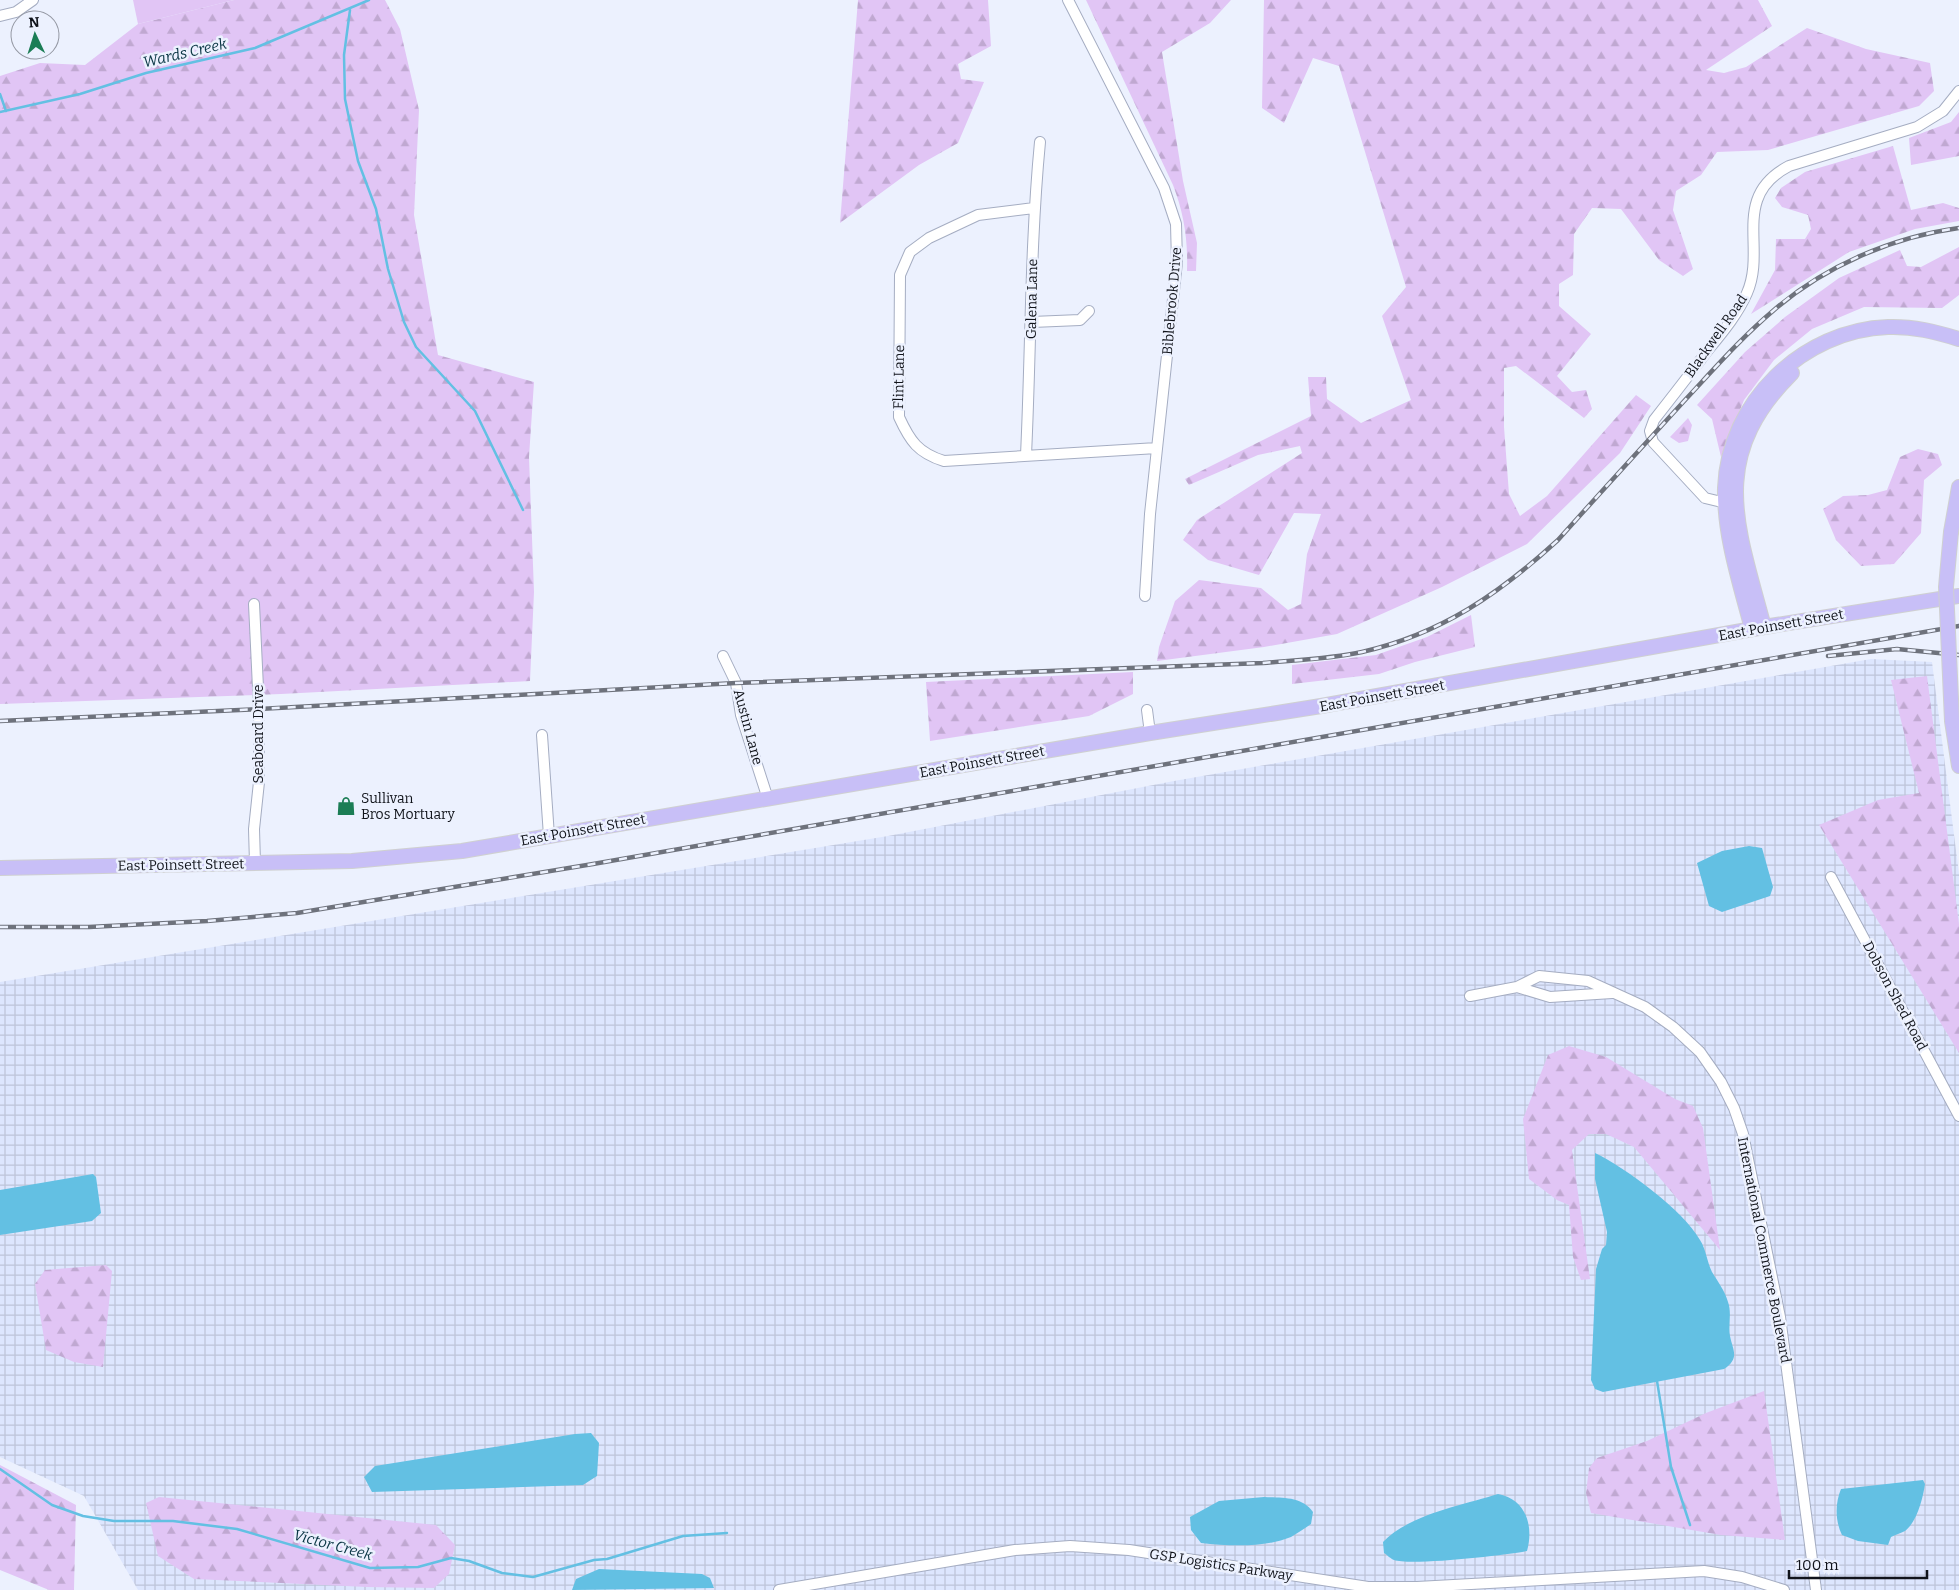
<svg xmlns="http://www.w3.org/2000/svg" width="1959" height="1590" viewBox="0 0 1959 1590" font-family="Bitter,serif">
<defs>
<pattern id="industrial-grid" width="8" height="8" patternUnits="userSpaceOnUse" patternTransform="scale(1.25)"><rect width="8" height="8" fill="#dde6fe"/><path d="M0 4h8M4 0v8" fill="none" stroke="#bdc4d9"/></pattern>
<pattern id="forest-firs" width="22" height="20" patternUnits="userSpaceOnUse" patternTransform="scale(1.25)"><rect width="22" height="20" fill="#e1c5f5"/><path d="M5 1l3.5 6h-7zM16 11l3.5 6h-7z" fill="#c0a8d1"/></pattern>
</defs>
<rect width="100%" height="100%" fill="#ecf1fe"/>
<path fill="url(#industrial-grid)" d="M1871,659L1932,662L1959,874V1590H138L84,1496L0,1457V982L888,836L1174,781Z"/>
<path fill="url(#forest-firs)" d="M234,0H385L400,29L419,110L414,215L438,355L534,382L529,457L534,592L530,681L281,694L0,704V76L40,63L85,65L138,24Z
M858,0H988L991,46L958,64L961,79L984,82L958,143L919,165L840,223Z
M1086,0H1231L1210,23L1162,52L1183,181L1197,243L1196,271H1187C1188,239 1184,214 1173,185Z
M1264,0H1758L1772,26L1706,70L1724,73L1746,67L1807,28L1866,49L1930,63L1934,91L1919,106L1768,150L1717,152L1701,175L1676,191L1673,210L1693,269L1683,276L1659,260L1621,209L1592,208L1574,234L1573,275L1559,284V306L1591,334L1557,376L1572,392L1586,390L1592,409L1584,418L1516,366L1504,368V427L1509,494L1520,516L1547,496L1636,395L1651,406L1620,453L1527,544L1442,587L1337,634L1264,647L1157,661L1159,647L1175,601L1199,580L1261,588L1288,610L1301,604L1307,554L1321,514L1294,513L1259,575L1208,560L1183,540L1197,520L1302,453L1300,446L1258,455L1189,485L1185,479L1311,416L1308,377H1326L1327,399L1361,423L1411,400L1382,316L1406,287L1339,66L1313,58L1284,123L1262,108Z
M1959,112V156L1911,165L1909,138L1951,122Z
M1893,146L1911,210L1943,203L1959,208V221L1915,229L1849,252L1751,314L1775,270L1776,239H1805L1811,229L1808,215L1782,207L1775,198L1781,188L1805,172Z
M1959,247V295L1942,308L1864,307L1812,329L1774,360L1744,400L1721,457L1712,419L1697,405L1745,352L1785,317L1839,278L1900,250L1907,266L1921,267Z
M1688,418L1692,425L1688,441L1679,443L1670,437Z
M1918,449L1938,454L1942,465L1924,480L1921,533L1894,564L1861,566L1836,540L1823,509L1843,496L1868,495L1887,490L1900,457Z
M1471,615L1475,647L1415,662L1379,674L1292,684V665L1376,655L1427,637Z
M1133,672V694L1089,716L930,741L926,682Z
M1927,676L1959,924V1053L1819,825L1878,800L1919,793L1891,680Z
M1569,1046L1606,1057L1675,1099L1693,1106L1703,1128L1720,1250L1634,1147L1606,1134H1589L1572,1150L1590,1279L1581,1280L1573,1257L1569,1205L1557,1200L1529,1179L1523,1119L1548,1055Z
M106,1265L112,1271L103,1367L74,1362L46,1350L35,1284L45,1270Z
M1764,1391L1785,1540L1721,1535L1591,1513L1586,1493L1589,1468L1597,1458L1647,1441L1706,1413Z
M0,1465L76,1505L74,1590H49L0,1570Z
M159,1497L436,1525L455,1545L449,1574L434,1588L367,1587L194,1579L158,1556L146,1503Z"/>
<path fill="#e1c5f5" d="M133,0H234L138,24Z"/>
<path fill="#63c0e3" d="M1749,846L1762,848L1773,887L1770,896L1722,912L1709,906L1697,863L1722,851Z
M1595,1153C1626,1168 1683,1210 1700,1240C1706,1249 1707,1262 1712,1272C1718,1282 1725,1291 1728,1302C1732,1313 1728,1325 1730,1336C1733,1351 1740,1358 1724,1369L1603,1392L1595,1389L1591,1380L1596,1269L1602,1249L1606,1245L1607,1232L1595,1179Z
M93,1174L96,1177L101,1213L92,1221L0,1235V1190Z
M591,1433L599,1443L597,1476L583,1485L372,1492L364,1477L375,1466L575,1434Z
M1923,1480L1925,1484C1923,1498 1917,1522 1905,1531C1901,1533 1895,1535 1891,1537L1888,1545L1858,1541L1842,1535C1835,1521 1835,1503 1841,1489Z
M1498,1494C1526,1499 1534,1526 1527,1551C1506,1555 1411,1566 1394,1560C1391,1559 1387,1555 1384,1553L1383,1542C1408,1515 1463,1505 1498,1494Z
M1264,1497C1282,1498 1302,1496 1313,1512L1311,1524C1305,1528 1298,1533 1291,1537C1264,1548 1229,1546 1201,1543L1191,1530L1190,1517L1219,1501Z
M599,1569L702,1574L710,1578L714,1588L572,1590L576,1579Z"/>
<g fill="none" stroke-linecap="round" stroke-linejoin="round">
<path stroke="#63c0e3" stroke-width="2.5" d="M350,10L344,55L345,99L358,161L376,209L388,269L404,322L416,347L475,411L523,510
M0,94L6,111
M0,112L80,94L146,73L255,48L369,0
M1657,1381L1671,1467L1690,1525
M0,1469L52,1505L83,1516L114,1521H173L237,1529L370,1568L418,1567L451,1558L469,1561L502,1573L533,1577L594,1560L607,1559L683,1536L727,1533"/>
<g stroke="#a5adc2" stroke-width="12">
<path id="minor" d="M1068,0L1164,188L1176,224L1177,262L1150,514L1145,596
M0,16L16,12L33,0
M1034,208L978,215L929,238L910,252L900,275L899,417C910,441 918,453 944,461L1157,448
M1032,322L1080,320L1089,311
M1026,455C1031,351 1030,246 1040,142
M1730,504L1705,498L1653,442L1650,431L1654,420C1672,397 1690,374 1708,350C1722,333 1738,314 1747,293C1767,248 1730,197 1789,166L1917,127L1943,111L1959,91
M254,604L259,709V782L254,829L255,863
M723,656L736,683L741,715L768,799
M1147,710L1150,733
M542,735L549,836
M1831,877L1959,1116
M1517,987L1550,997L1612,993
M1470,996L1517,987L1539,976L1588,981L1645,1007L1673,1027L1700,1052L1721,1082L1734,1108L1743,1134L1780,1317L1816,1590
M779,1590L1015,1550L1070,1546L1129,1550L1368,1587H1417L1704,1571L1742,1577L1784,1590"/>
</g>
<g stroke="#cfd0d1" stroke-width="16">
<path id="major" d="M1951,532L1959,487
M1764,627C1737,525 1707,458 1792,373
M1752,629C1740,583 1724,535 1725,488C1728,402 1803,330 1888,327C1913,326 1936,332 1959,339
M1952,721L1959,766
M0,868L352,861L462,851L1150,733L1321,706L1764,627L1959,596"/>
</g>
<use href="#minor" stroke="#fff" stroke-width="10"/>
<use href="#major" stroke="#c8bff7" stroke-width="14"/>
<g stroke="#6e727c" stroke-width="4.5">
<path id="rail" d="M1828,656L1897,649L1959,655
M0,721L259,709L736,683L1263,663C1296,660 1330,659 1362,652C1441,634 1499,594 1558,540C1600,493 1643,446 1686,399C1714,369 1742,337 1774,310C1825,266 1892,237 1959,228
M0,927H89L207,921L297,913L593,864L1959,626"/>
</g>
<use href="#rail" stroke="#ecf1fe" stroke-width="2.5" stroke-dasharray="8" stroke-linecap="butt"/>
<g stroke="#cfd0d1" stroke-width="16" stroke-linecap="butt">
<path id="major-bridge" d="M1951,532L1946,587L1952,721"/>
</g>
<use href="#major-bridge" stroke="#c8bff7" stroke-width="14"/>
</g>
<defs>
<g id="shop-bare" transform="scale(1.5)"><path d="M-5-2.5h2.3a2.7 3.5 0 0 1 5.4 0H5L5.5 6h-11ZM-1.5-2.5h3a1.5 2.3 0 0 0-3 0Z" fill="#1b7d55" stroke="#ecf1fe" stroke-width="2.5" paint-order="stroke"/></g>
</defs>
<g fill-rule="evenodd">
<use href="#shop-bare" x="346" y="806"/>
</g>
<g text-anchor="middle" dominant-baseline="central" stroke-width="5" stroke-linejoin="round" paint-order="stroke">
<g font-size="14" fill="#10131a" stroke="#ecf1fe">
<text transform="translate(1032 299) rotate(-89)">Galena Lane</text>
<text transform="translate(1172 301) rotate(-85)">Biblebrook Drive</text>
<text transform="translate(1716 336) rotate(-55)">Blackwell Road</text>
<text transform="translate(899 377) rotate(-89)">Flint Lane</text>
<text transform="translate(1781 625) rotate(-10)">East Poinsett Street</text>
<text transform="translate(1382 696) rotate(-10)">East Poinsett Street</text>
<text transform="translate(748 727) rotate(75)">Austin Lane</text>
<text transform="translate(258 734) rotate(-90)">Seaboard Drive</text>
<text transform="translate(982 762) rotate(-10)">East Poinsett Street</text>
<text transform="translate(583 830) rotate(-10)">East Poinsett Street</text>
<text transform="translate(181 865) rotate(-1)">East Poinsett Street</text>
<text transform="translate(1895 996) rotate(62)">Dobson Shed Road</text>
<text transform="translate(1764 1250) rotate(79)">International Commerce Boulevard</text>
<text transform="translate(1221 1565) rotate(9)">GSP Logistics Parkway</text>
</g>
<g font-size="14" fill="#10131a" stroke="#ecf1fe" text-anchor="start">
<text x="361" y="798">Sullivan<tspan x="361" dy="16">Bros Mortuary</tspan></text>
</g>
<g font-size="15" font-style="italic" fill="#083443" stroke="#ecf1fe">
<text transform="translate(185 53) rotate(-13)">Wards Creek</text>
<text transform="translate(333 1545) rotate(15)">Victor Creek</text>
</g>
</g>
<g transform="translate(35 35) rotate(356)"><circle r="24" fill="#ecf1fe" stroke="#9498a3"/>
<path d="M0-4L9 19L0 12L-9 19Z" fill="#1b7d55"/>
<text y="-8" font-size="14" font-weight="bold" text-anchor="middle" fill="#10131a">N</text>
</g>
<path d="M1789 1570v8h138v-8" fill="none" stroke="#10131a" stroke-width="2.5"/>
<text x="1796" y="1570" font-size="15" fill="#10131a" stroke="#ecf1fe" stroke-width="4" paint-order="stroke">100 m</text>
</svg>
